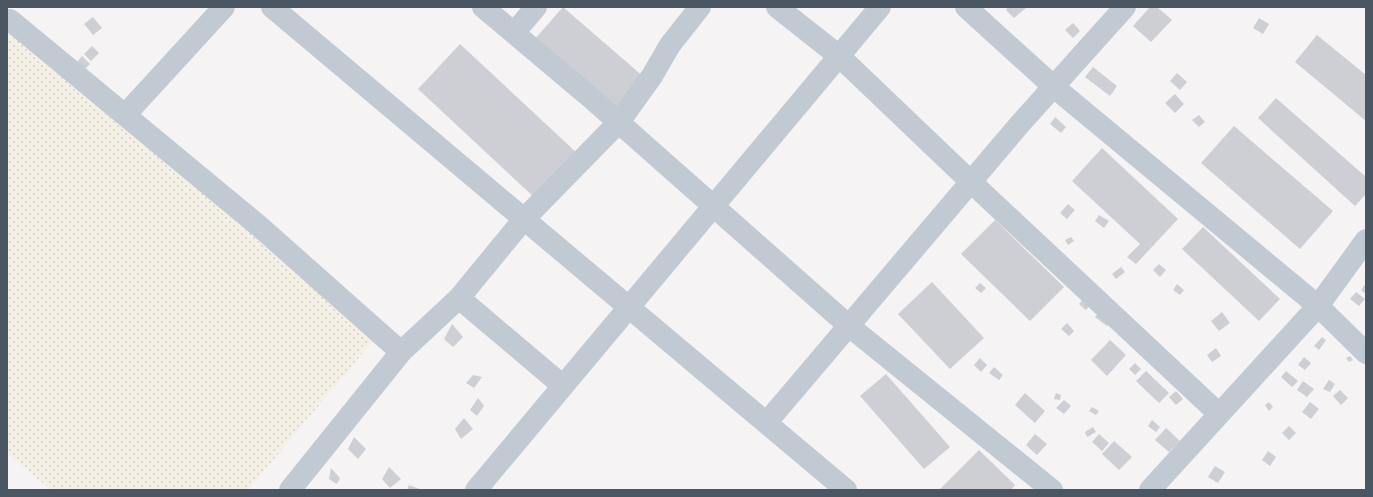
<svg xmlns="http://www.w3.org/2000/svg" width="1373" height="497" viewBox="0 0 1373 497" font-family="'Alegreya Sans',sans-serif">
<defs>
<pattern id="sand-dots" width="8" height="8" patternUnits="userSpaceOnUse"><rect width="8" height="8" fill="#f5f0e5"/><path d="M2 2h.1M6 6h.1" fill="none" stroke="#d4d0c7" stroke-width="1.8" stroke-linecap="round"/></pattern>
</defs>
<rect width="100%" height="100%" fill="#f5f3f3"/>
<path fill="url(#sand-dots)" d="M7,31L377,336L248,490H51L7,453Z"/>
<path fill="#cdcfd5" d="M563,7L645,78L616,112L534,40Z
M1008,7H1025L1026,8L1014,18L1006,10Z
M1150,7H1157L1172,20L1151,42L1133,26Z
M93,17L102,28L93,35L84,24Z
M1259,18L1269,24L1263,34L1253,28Z
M1073,23L1080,31L1073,38L1065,30Z
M1317,35L1366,75V121L1295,62Z
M460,44L578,154L536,199L418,89Z
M92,46L99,53L91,61L84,54Z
M82,56L90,64L85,69L77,62Z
M1093,67L1117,86L1110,96L1085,77Z
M1177,73L1187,82L1180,90L1170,81Z
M1175,94L1184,104L1175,113L1165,103Z
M1276,98L1366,177V194L1355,206L1258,118Z
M1199,115L1205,122L1199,127L1192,120Z
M1055,117L1066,127L1061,133L1050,124Z
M1234,126L1333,211L1300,249L1201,163Z
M1102,148L1178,219L1136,264L1127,257L1140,244L1072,181Z
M1068,204L1075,210L1067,219L1060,213Z
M1099,215L1109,221L1104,228L1095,221Z
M995,220L1064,287L1030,321L961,254Z
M1203,227L1280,299L1259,321L1182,249Z
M1071,237L1074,241L1068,245L1065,240Z
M1159,264L1166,270L1160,277L1153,270Z
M1121,267L1125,272L1116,279L1112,274Z
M932,282L984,338L950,369L898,314Z
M980,283L986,288L981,293L975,288Z
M1366,283V294L1361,290Z
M1177,284L1184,290L1180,295L1173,290Z
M1356,292L1365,299L1359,306L1350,299Z
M1084,298L1091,304L1086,310L1079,304Z
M1100,311L1112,320L1107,326L1095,317Z
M1222,312L1230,323L1219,331L1211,321Z
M1067,323L1074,331L1069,336L1061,329Z
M452,324L463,337L453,347L444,339Z
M1322,337L1326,340L1319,350L1314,346Z
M1110,340L1126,355L1107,376L1091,360Z
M1216,348L1221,356L1212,362L1207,355Z
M1350,356L1353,360L1349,362L1346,358Z
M1304,357L1311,363L1305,370L1298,365Z
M980,358L987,365L981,372L974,365Z
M1135,363L1141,369L1135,375L1129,369Z
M994,367L1003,375L999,380L989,373Z
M1146,371L1169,393L1159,403L1136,381Z
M1286,371L1298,381L1292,387L1281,377Z
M886,374L950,447L924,469L860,396Z
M473,375L482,377L474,388L466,383Z
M1329,380L1335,384L1330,392L1323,389Z
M1303,381L1314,389L1307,397L1297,390Z
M1340,390L1348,398L1341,405L1333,396Z
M1176,391L1183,399L1176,405L1169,397Z
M1025,393L1045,411L1035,423L1015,405Z
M1056,393L1061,395L1060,400L1054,399Z
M478,398L484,406L477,416L470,410Z
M1064,400L1071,406L1064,414L1056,408Z
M1269,402L1273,407L1269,411L1265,405Z
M1310,402L1319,409L1311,419L1302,412Z
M1092,407L1099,411L1096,415L1089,411Z
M464,418L473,429L461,439L455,429Z
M1152,420L1160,427L1156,432L1148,426Z
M1289,426L1296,433L1289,440L1282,433Z
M1093,427L1096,432L1087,437L1085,432Z
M1166,428L1180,441L1169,452L1155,440Z
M1035,434L1047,444L1037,455L1026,445Z
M1099,434L1109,443L1102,451L1092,442Z
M354,437L366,449L358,459L348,449Z
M1114,441L1132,457L1119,470L1102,454Z
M979,450L1015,485L1011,490H939Z
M1268,451L1276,457L1270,466L1262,460Z
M1215,466L1225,472L1218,483L1208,477Z
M389,467L401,479L390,488L382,479Z
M331,468L340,478L337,484L329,479Z
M409,485L422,490H407Z"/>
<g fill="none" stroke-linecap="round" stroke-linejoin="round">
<path stroke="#c1cad2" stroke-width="22" d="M272,7L846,490
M483,7L590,97L849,326L1052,490
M777,7L839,56L971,182L1219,414
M966,7L1054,87L1318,306L1366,353
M10,20L259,226L401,352
M514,33L536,7
M125,115L224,7
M459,298L563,386
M767,422L1019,125L1125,7
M290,490L401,352L459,298L524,219L619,122L652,76L670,45L700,7
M476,490L880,7
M1150,490L1318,306L1366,240"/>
</g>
<rect width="1373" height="497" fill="none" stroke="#4a5661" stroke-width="16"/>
</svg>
